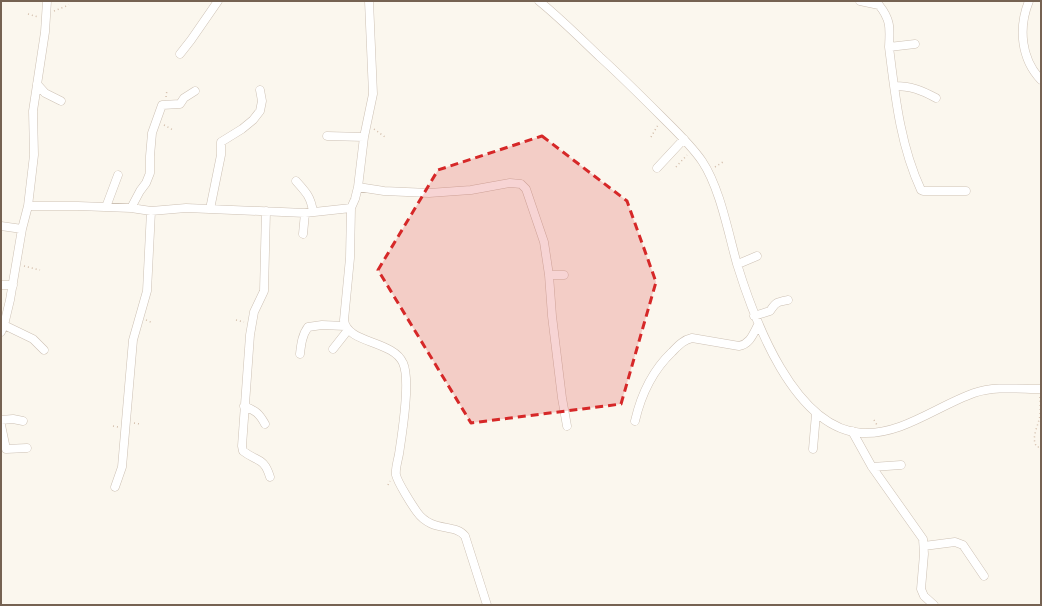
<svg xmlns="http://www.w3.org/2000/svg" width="1042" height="606" viewBox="0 0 1042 606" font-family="'Space Grotesk',sans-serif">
<rect width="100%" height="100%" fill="#fbf7ee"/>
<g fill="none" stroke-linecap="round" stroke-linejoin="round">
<g stroke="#cdc1b4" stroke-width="9">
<path id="minor" d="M539,1C560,18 580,38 600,57C621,76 641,96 662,117C676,131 691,145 702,161C720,188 728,232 737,264C754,319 794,429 862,433C902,435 937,406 974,393C995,386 1019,389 1041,389
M860,1L879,5C891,20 890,28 889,47C895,95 900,145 921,190L923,191H966
M1029,1C1018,28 1021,59 1041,80
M889,47L915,44
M180,54L191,40L218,1
M37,84L45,93L61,101
M894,86C911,86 921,90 936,98
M327,136L364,137
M657,168L684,139
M296,181C306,192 311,197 313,212
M358,187L384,191L429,193L471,190L510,183L521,184L526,189L544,242L549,275L552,316L562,398L567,426
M28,206H78L131,208L151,211L186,208L305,213L351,208L355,199L358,187L364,137L373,94L369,1
M106,207L118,175
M131,208L140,191L146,183L150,173V156L152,133L162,105L180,104L184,98L195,91
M351,208L350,258L344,320C347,344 393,340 403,363C411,380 402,434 399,454C398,460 395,469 396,475C398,483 412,505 417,512C432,533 455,523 465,536L487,605
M210,209L221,155V142L242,129L253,120L260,111L262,101L260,90
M266,211L264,291L254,312L250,335L242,446L243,451C257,462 264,457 270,477
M1,226L22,229
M303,234L305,213
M738,264L757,256
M549,275H564
M1,285H13
M754,316L770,311C776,302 777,302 788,300
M4,325L33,339L44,350
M1,332L4,325L10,300L22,229L28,206L34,155L33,111L45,32L47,1
M333,349L348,330
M300,354C301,345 302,335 308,327L322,325L345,326
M244,406C256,411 259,413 265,424
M1,420L13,419L23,421
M635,421C641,395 652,371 672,352C678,346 683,340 692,338L739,346C750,344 753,334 758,325
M1,425L6,449L27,448
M852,431L872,467L923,539L924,554L921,589L924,596L934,605
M813,449L816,414
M872,467L901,465
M115,487L122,467L133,340L147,291L151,211
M924,546L955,542L963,545L984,576"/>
</g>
<path stroke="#d3beab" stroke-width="1.5" stroke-dasharray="1 3" stroke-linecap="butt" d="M54,11L69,5
M28,14L38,17
M166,97L167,90
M164,125L173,130
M374,129L385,137
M651,137L658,125
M676,167L687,155
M715,167L723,162
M24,266L40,270
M146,320L153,323
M236,320L244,322
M1040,397C1040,404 1041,413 1039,420C1037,428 1031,439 1037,447H1041
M874,420L877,425
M134,423L140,424
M113,426L118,427
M388,485L390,481"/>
<use href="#minor" stroke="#fff" stroke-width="8"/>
</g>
<path fill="#d62828" fill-opacity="0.2" stroke="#d62828" stroke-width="3" stroke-dasharray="8 5" stroke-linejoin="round" d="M542,136L627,201L656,282L621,404L471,423L378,270L438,170Z"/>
<rect width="1042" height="606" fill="none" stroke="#756252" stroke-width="4"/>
</svg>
